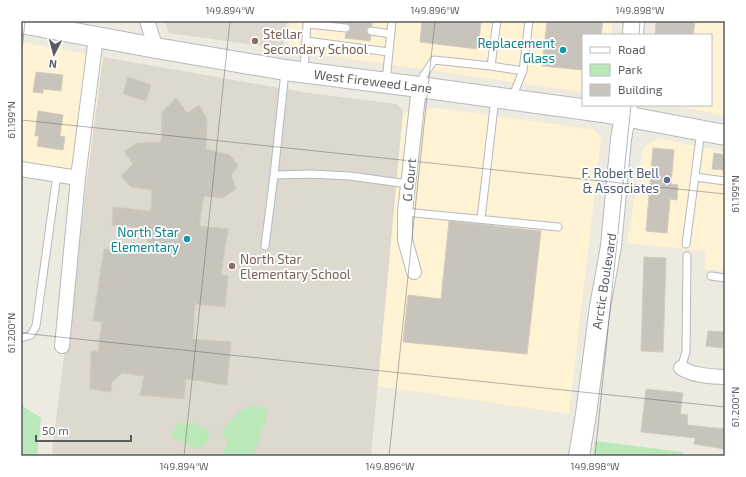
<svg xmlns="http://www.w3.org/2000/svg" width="746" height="477" viewBox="0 0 746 477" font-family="'Exo 2',sans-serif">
<rect width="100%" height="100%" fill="#edeadf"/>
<path fill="#fff3d3" d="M291,21H613L611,35H583V92L288,50Z
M655,21H725V116L675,105H711V35H653Z
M21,42L103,57L88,173L21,162Z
M438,108L595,130L601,139L569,414L378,386L403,113Z
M658,138L725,152V271L704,269L706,251L627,243L643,148Z"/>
<path fill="#ddd9ce" d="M165,21H287L283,49L169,33Z
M103,57L302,92L396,104L403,110L371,456H54L52,450Z"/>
<path fill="#bae8b8" d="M21,405L41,418L37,456H21Z
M253,405L269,410L253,456H222L228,442L221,432L239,412Z
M178,423H193L207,430L209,433C209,444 203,446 195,449L171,436Z
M595,441L683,452V456H593Z"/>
<path fill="#c8c4bc" stroke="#d3cbbd" d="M347,21H372V26L367,28L366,31L368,35L371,36L370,41L345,38L346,33L350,31L351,28L349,24L346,23Z
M422,21H481L478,49L420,42Z
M547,21H603L601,35H583V70L542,66Z
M656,21H695L693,35H655Z
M36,72L63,75L61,91L43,89V93L33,92Z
M128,77L151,85L146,101L123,94Z
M176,98L187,113L199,105L207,119L206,149L230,155L238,166L231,175L236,189L223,198L204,196L199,226L228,229L221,275L228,276L225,307L195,304L193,339L231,342L227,385L186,379L184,399L140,395L144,376L122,373L112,382L111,392L90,389L91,351H98L102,322L93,321L104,249L147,252L149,229L112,225L113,207L151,211L152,190L131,187L121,176L133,164L124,151L137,143L161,142L162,112Z
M38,111L63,115L60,136L65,137L63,150L37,146L39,136H35Z
M653,148L674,150L671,184L678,185L677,200L670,199L667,233L646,231Z
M714,153L725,155V170L712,169Z
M449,221L541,231L527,354L403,342L408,295L441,299Z
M644,257L666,258L663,352L641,351Z
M708,331L724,332L722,348L706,346Z
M646,389L683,393L680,414L688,415L687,425L725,429V449L694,444L695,438L641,432Z"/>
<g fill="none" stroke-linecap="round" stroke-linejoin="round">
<g stroke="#b5b9be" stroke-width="9">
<path id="service" d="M371,31L391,34
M306,41L389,52
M491,66L497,21
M304,70L307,24L346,28
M386,82L392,21
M419,86L424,75L434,60L491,66L523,71
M512,98L523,71L529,21
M274,175L311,174L350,176L408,184
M695,177L725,181
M405,212L558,227
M481,219L495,98
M686,244L701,131
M265,246L274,175L285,72
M711,276L725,278
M21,338L31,335L36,326L57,175
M681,368L686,352L687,256"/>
</g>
<g stroke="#b5b9be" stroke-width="16">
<path id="minor" d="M147,21L156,48
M21,169L78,178
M414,272L405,240V212L419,87
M62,346L78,178L96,37
M681,368C695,376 709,376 725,377"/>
</g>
<g stroke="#b5bac0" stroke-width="22">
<path id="secondary" d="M21,23L156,48L285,70L419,87L603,112L725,135
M633,35L634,21
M579,456L586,414L600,307L611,246L621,139L627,105"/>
</g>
<use href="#service" stroke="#fff" stroke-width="7"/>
<use href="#minor" stroke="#fff" stroke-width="14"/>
<use href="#secondary" stroke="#fff" stroke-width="20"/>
</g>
<path fill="none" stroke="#585d62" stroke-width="1" stroke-opacity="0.45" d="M639,35L640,21M21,59L25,21M21,120L725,194M21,333L725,407M184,456L230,21M389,456L435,21M595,456L631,105"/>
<g fill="#8d6e63" stroke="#fff" stroke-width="1.5">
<circle cx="255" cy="41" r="4"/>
<circle cx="232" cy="266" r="4"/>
</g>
<g fill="#0f9aa8" stroke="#fff" stroke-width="1.5">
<circle cx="563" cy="50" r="4"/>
<circle cx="187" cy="239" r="4"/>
</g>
<circle fill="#5c6f8a" stroke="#fff" stroke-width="1.5" cx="667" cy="180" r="4"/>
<g text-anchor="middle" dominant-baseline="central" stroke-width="3.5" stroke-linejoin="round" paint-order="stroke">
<g font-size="13" fill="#785e54" stroke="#fff" text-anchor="start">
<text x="263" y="34">Stellar<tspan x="263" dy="15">Secondary School</tspan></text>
<text x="240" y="259">North Star<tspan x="240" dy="15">Elementary School</tspan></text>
</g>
<g font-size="13" fill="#0d838f" stroke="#fff" text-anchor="end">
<text x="555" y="43">Replacement<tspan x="555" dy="15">Glass</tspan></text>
<text x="179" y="232">North Star<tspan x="179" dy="15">Elementary</tspan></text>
</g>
<g font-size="13" fill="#585d62" stroke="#fff">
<text transform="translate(373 81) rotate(7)">West Fireweed Lane</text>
<text transform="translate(409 180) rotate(-84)">G Court</text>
<text transform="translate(604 281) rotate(-81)">Arctic Boulevard</text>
</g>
<g font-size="13" fill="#4e5e75" stroke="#fff" text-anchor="end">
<text x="659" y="173">F. Robert Bell<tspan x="659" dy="15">&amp; Associates</tspan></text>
</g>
</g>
<rect width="746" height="477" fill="none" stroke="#ffffff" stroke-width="44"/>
<rect x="582" y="34" width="130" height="72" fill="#ffffff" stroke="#bcbec0"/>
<rect x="590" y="47" width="20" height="6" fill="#ffffff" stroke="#bcbec0"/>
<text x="618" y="54" font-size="12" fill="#585d62">Road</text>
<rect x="590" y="64" width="20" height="12" fill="#bae8b8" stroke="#bcbec0"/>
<text x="618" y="74" font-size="12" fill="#585d62">Park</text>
<rect x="590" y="84" width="20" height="12" fill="#c8c4bc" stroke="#bcbec0"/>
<text x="618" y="94" font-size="12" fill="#585d62">Building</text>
<g transform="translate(54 54) rotate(186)" stroke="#ffffff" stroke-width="3" paint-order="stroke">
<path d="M0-3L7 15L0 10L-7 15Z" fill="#585d62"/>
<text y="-6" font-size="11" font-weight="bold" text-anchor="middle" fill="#585d62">N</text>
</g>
<path d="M36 435v6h95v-6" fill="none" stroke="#585d62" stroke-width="2"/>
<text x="42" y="435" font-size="12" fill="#585d62" stroke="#ffffff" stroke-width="3" paint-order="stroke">50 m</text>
<rect x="22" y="22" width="702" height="433" fill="none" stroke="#585d62" stroke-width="1.5"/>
<g font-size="10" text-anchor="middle" fill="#585d62">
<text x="230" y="14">149.894°W</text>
<text x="435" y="14">149.896°W</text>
<text x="640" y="14">149.898°W</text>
<text transform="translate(11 120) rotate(-90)" y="4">61.199°N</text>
<text transform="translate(735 194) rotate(-90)" y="4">61.199°N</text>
<text transform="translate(11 333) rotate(-90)" y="4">61.200°N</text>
<text transform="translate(735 407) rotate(-90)" y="4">61.200°N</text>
<text x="184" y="470">149.894°W</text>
<text x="390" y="470">149.896°W</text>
<text x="595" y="470">149.898°W</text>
</g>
</svg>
